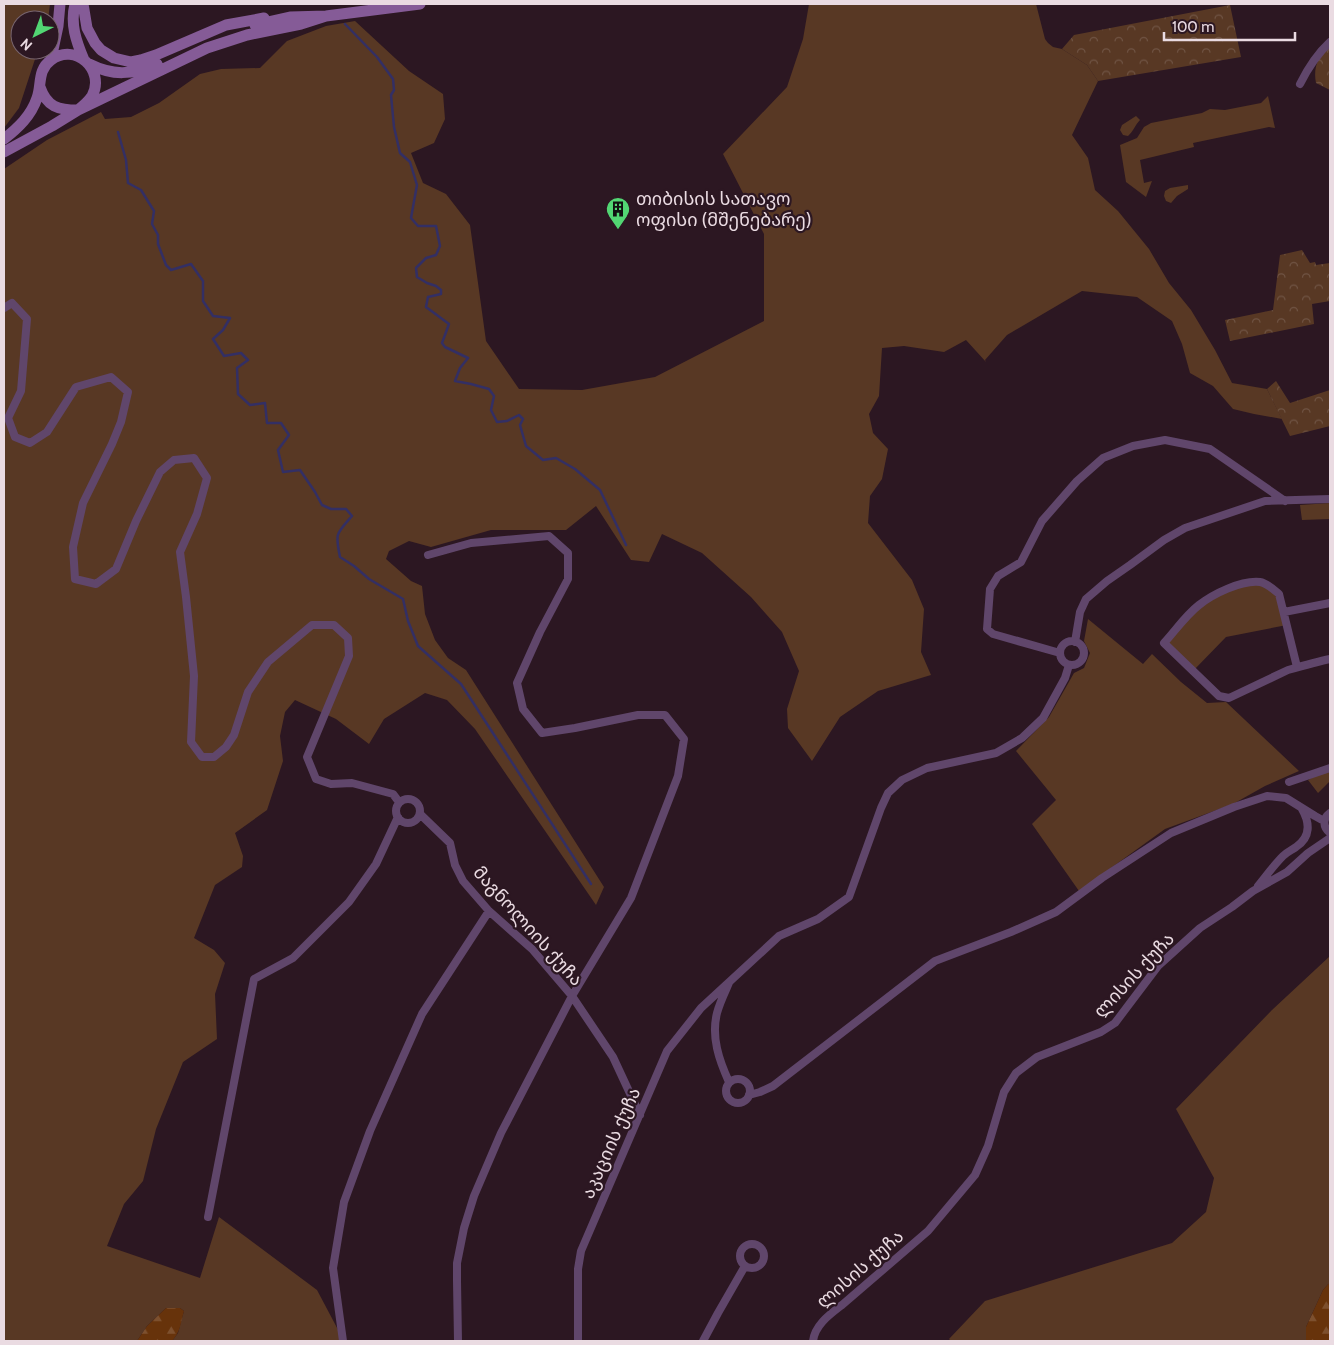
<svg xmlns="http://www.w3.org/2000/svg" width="1334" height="1345" viewBox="0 0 1334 1345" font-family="Cabin,'Noto Sans Georgian',sans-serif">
<defs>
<pattern id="forest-firs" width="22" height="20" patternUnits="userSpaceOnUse" patternTransform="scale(1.25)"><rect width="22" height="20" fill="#67330b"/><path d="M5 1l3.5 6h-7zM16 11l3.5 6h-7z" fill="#7d502e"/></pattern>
<pattern id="park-crowns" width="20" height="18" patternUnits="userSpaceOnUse" patternTransform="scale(1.25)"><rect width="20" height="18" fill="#583824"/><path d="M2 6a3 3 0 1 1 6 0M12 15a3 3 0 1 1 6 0" fill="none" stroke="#705444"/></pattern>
</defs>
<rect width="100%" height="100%" fill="#2c1722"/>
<path fill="#583824" d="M4,4H50L48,20H20V50H38L19,108L4,128Z
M809,4H1036L1045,39L1048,43L1053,47L1062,49L1087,65L1098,81L1072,135L1088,158L1095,190L1118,211L1149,249L1169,283L1191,310L1215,350L1232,383L1267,389L1282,419L1254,414L1233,409L1213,386L1190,373L1182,344L1172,321L1137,297L1082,291L1007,335L985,360L986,362L966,340L944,352L904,346L882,348L879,396L869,414L873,433L888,449L882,479L870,496L868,523L912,580L924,609L921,652L931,675L878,691L840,717L812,761L788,728L787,709L799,671L782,632L751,597L702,553L662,534L649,562L631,560L596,506L566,530H491L431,547L409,541L389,551L386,559L411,581L422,586L425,614L435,640L448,658L466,670L604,887L596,905L475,729L447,700L425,693L384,719L369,744L336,719L295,700L285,712L280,736L283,761L267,810L235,833L243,856L242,867L215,885L194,938L214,950L225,963L215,994L217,1039L183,1062L156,1129L143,1181L124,1204L107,1246L200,1278L219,1217L317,1290L344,1341H172L178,1333L184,1311L180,1308H166L147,1326L137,1341H4V169L47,140L101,112L105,119L131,117L159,103L200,74L221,69L260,68L287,41L326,26L355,21L409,71L443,94L445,119L434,143L411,153L423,183L446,194L470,225L486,341L519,389L582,390L655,377L764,321V234L723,154L787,87L803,39Z
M1268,96L1275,128L1269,127L1193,143L1194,147L1140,160L1144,183L1152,181L1146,197L1126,182L1120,145L1137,138L1144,127L1151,123L1202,113L1210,109L1225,110L1261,103Z
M1136,116L1140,120C1135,125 1133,132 1128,136L1123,135L1120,130L1122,125Z
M1188,185V189L1177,196L1171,203L1166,201L1164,196L1165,191L1170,188Z
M1330,503V519L1302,520L1300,505Z
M1261,582L1279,594L1287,625L1226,637L1193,671L1164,643L1198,606L1222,591Z
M1088,619L1143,664L1152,654L1181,682L1207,703L1226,702L1299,771L1265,786L1233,804L1165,829L1079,891L1032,824L1056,800L1016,751L1049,717L1074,673L1084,668L1090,653L1084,641Z
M1330,768V781L1318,793L1308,780Z
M1330,956V1282L1323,1290L1306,1327V1341H951L949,1339L985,1301L1172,1243L1206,1212L1214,1178L1176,1109L1272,1010Z"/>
<path fill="url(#forest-firs)" d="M1330,1282V1341H1306V1327L1323,1290Z
M166,1308H180L184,1311C181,1322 180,1333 172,1341H137L147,1326Z"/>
<path fill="url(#park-crowns)" d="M1230,5L1241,57L1098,81L1087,65L1062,49L1074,35Z
M1330,46V90L1316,83C1313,68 1318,55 1330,46Z
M1302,250L1310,263L1315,262L1316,265L1330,263V301L1312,304L1314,324L1230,341L1225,320L1273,310L1280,255Z
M1276,381L1290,403L1330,390V426L1290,436L1267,389Z"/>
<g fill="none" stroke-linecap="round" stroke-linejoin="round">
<path stroke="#332f64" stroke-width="2.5" d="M345,24L377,57L393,79L394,90L391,95L394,127L400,153L410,162L417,185L411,218L418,226H436L440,246L436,255L426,258L416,268L417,277L427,283L436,286L441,290V294L428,297L426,307L449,324L442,343L445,347L468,358L460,368L455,381L471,384L489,389L494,396L491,410L497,422L507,421L519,415L523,419L520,425L526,446L543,460L556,458L575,469L600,490L626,545
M118,132L126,160L128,183L141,190L154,211L152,224L158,235V244L166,265L171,270L191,264L203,281V301L213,316L230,318L223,330L213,339L224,356L241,353L248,360L237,368L238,394L250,405L265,403L267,423H281L289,435L278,450L283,472L300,470L315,492L322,505L331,509H346L352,516C336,534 335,533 340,557L354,566L369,579L403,599L408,621L418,646L461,684L591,884"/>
<path stroke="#60466b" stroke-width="8" d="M1300,84C1308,68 1317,54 1330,42
M4,308L12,303L27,319L21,391L8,418L15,437L30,443L47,432L76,387L111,377L128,392L121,422L112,444L83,503L73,547L75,579L96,584L116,569L136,521L160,472L174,460L194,458L207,478L197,514L180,552L186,597L194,676L191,742L202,757H214L226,747L234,735L248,692L268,662L312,625H334L348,638L349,656L307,757L316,779L331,784L352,783L393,794L399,802
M428,555L471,543L549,536L568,553V579L540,632L517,683L523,709L542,733L575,728L638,715H665L684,739L678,776L631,898L572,996L501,1133L474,1196L464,1228L457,1263V1281L458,1341
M1284,612L1330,603
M1060 653a12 12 0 1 1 24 0a12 12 0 1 1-24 0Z
M1075,642L1080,612L1086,599L1107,581L1130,565L1164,540L1185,528L1265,501L1330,499
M1060,653L993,634L987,629L990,589L998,576L1021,562L1042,521L1077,481L1103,458L1133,446L1165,440L1210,449L1285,501
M1297,667L1279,594C1273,589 1267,583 1260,582C1241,580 1213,594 1199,605C1186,615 1175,631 1164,643L1219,696L1229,698L1288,670C1302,666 1316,662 1330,659
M1289,782L1330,768
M396 811a12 12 0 1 1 24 0a12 12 0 1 1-24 0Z
M1330,813C1322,819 1323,827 1330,833
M420,814L450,843L455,865L463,881L489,911L532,949L572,996L613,1057L640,1115
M1258,886C1266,876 1274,865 1283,856C1287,852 1292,850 1296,847C1311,837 1310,823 1302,809
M729,983C725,992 720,1002 717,1013C711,1037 719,1060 729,1082
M726 1091a12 12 0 1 1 24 0a12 12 0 1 1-24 0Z
M749,1095L760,1092L773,1086L935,961L1011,932L1056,912L1102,878L1171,833L1234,807L1267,796L1286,798L1315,816L1324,821
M208,1217L254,979L293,958L349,902L376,864L398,817
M740 1256a12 12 0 1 1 24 0a12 12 0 1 1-24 0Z
M343,1341L333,1268L344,1202L370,1131L422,1014L489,911
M578,1341V1269L581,1251L667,1051L701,1008L779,936L818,919L849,897L881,808L888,793L902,780L927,768L996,753L1022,738L1043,718L1065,678L1069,665
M703,1341L718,1313L745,1266
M813,1341C815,1325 829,1315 842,1305L928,1231L975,1175L988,1146L1004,1092L1016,1073L1037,1057L1101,1032L1115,1023L1158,966L1200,928L1232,907L1253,891L1287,872L1308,853L1330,838"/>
<path stroke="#855b97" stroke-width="11" d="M75,4C70,24 76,41 84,60
M83,4L87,28L95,43L101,50L114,58L131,62L141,60L156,55L226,25L264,18
M255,25L290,17L326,16L420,4
M51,59L58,26L60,4
M89,64C113,76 132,75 157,64
M4,139C18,128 31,116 37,98C42,85 37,70 51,60C75,42 106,70 92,96C88,102 83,106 78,110C58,110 47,107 40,87
M4,152L52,126L78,110L207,48L247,35L301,24L326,16"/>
</g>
<defs>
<g id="building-pin" transform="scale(1.25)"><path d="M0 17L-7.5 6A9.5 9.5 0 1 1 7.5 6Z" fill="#52d673" stroke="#2c1722"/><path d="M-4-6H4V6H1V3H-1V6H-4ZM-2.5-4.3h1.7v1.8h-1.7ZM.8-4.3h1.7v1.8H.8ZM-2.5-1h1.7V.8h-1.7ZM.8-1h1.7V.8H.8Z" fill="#111"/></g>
</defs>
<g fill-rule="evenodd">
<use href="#building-pin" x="618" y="209"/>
</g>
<g text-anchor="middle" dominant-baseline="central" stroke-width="4.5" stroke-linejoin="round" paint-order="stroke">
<g font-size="18" fill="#eadbe2" stroke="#2c1722" text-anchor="start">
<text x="636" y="199">თიბისის სათავო<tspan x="636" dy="21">ოფისი (მშენებარე)</tspan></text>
</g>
<g font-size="18" fill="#eadbe2" stroke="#2c1722">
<text transform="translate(528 926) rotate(48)">მაგნოლიის ქუჩა</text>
<text transform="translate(1134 975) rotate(-47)">ლისის ქუჩა</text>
<text transform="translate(611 1143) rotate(-66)">აკაციის ქუჩა</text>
<text transform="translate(860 1269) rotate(-41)">ლისის ქუჩა</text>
</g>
</g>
<rect width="1334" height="1345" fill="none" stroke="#eadbe2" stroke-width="10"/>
<g transform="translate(35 35) rotate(222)"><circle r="24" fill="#2c1722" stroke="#78656f"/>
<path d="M0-4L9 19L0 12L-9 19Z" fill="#52d673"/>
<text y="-8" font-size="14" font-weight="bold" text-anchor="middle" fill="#eadbe2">N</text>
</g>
<path d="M1164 32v8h131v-8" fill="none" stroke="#eadbe2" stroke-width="2.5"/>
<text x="1172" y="32" font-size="15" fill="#eadbe2" stroke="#2c1722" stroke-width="4" paint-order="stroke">100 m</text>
</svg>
